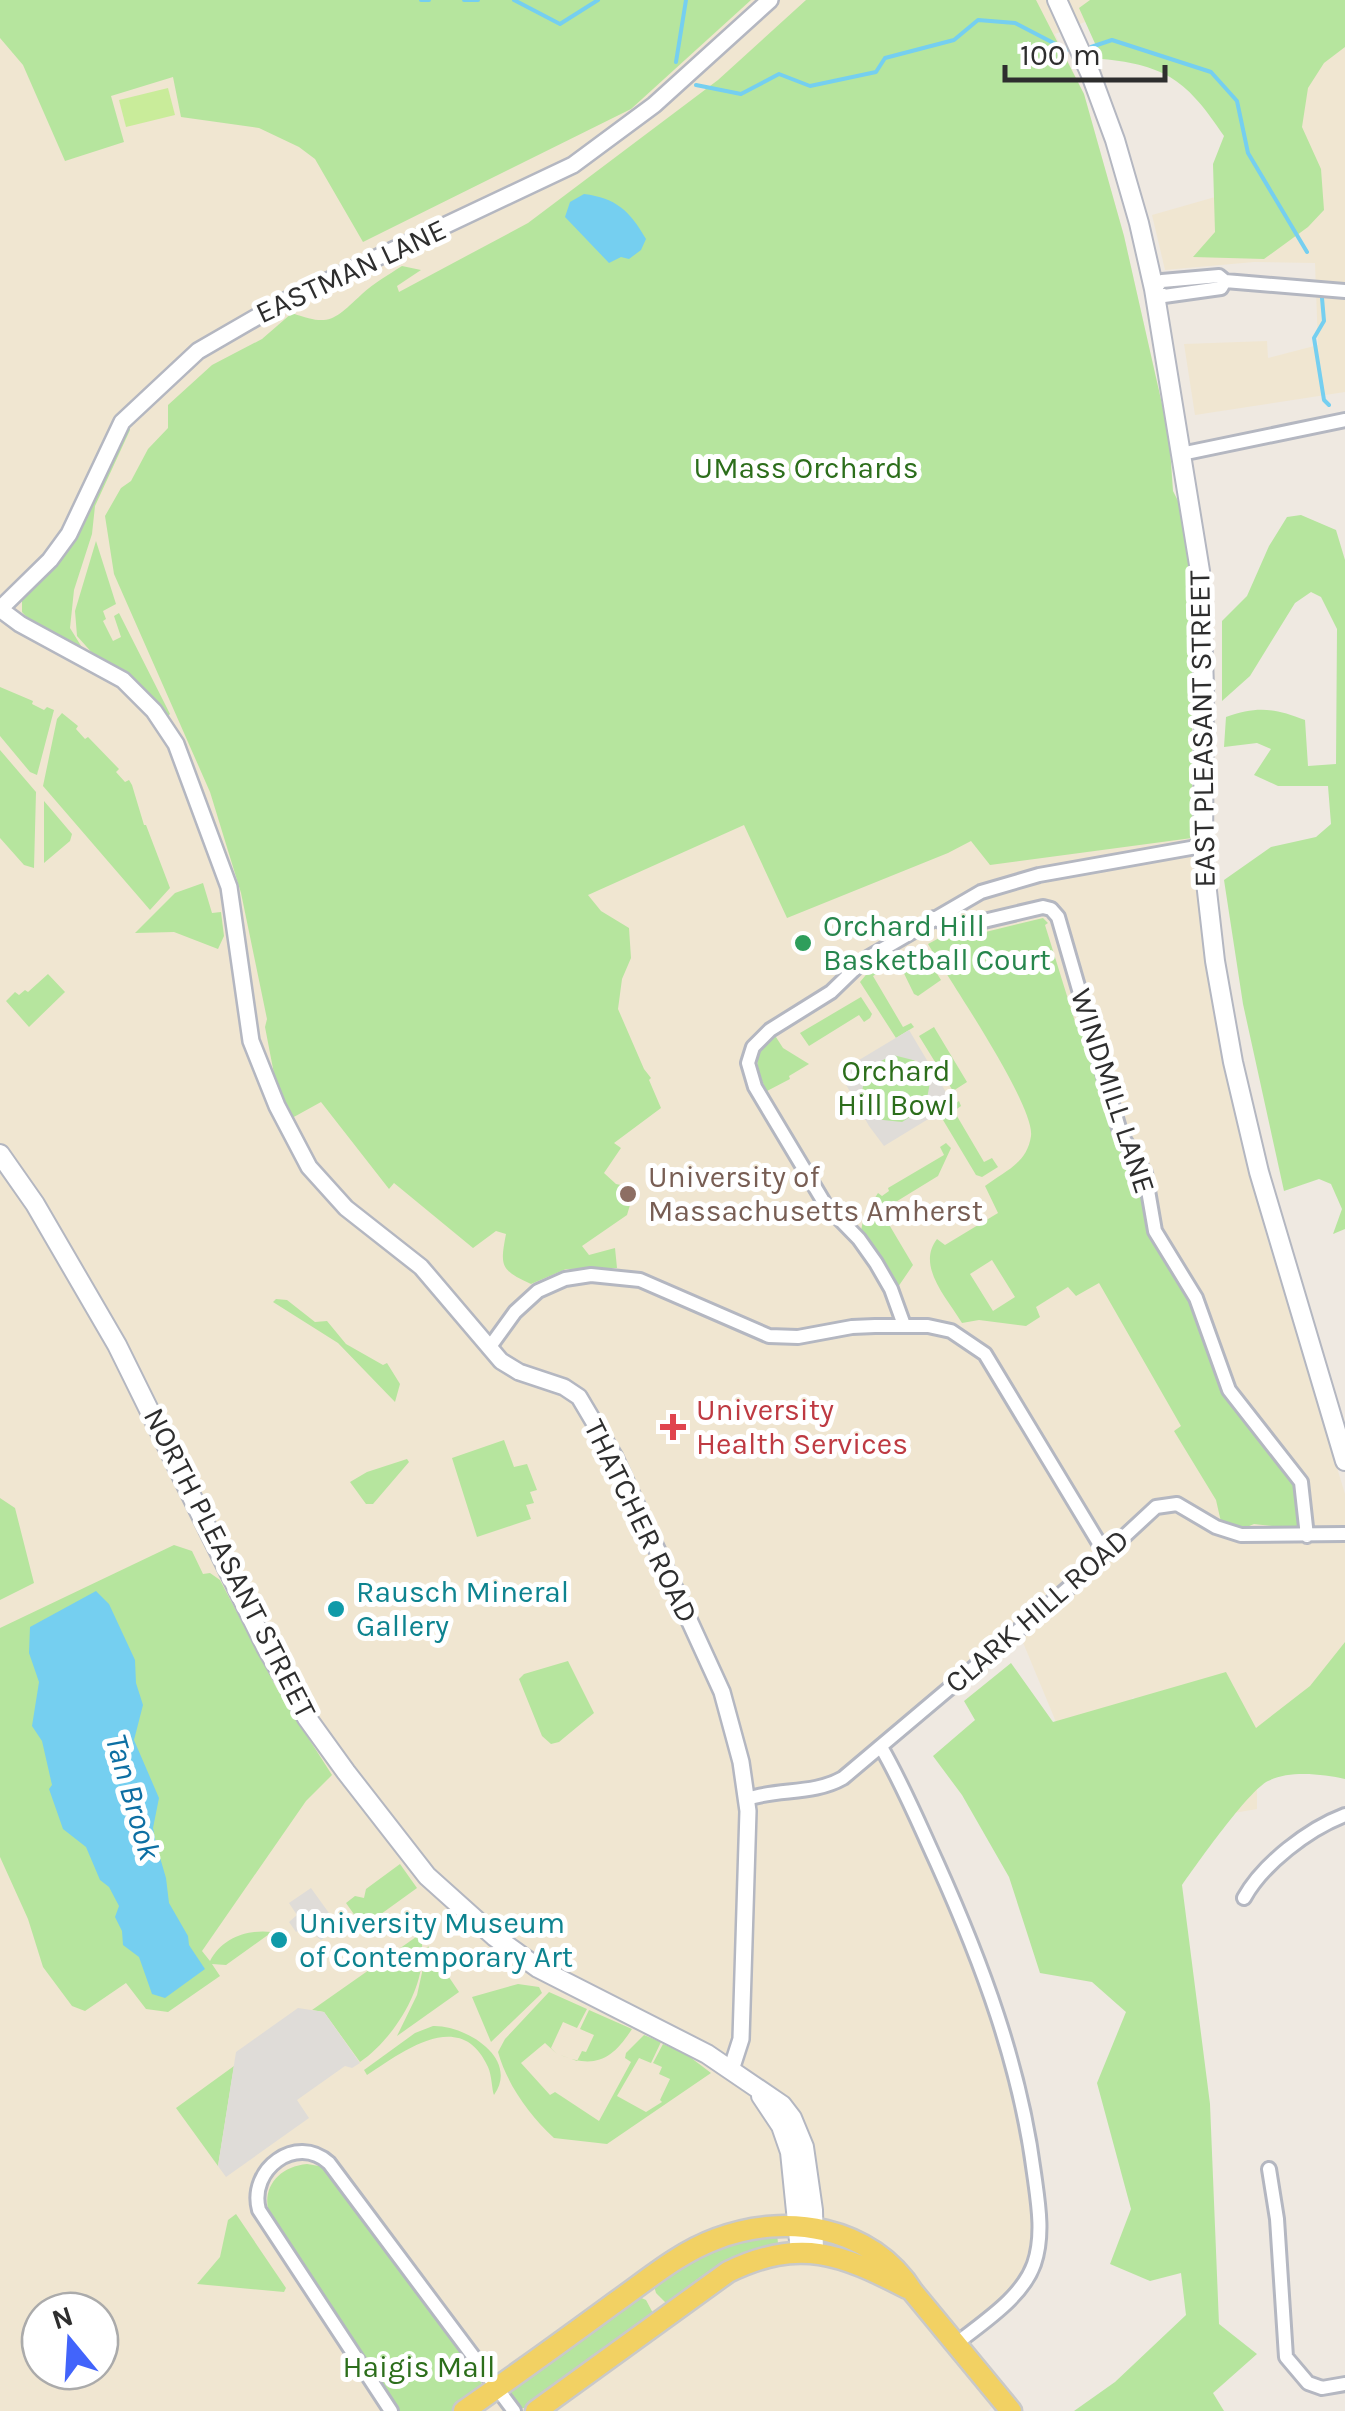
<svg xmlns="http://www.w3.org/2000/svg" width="1345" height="2411" viewBox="0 0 1345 2411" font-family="Karla,sans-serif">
<rect width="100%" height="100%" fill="#efe9e1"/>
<path fill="#f0e6d1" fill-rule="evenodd" d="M0,0H1167L1085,22L1055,34L1084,94L1124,236L1169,435L1173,491L1182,509L1192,587L1193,861L1204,946L1231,1090L1265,1231L1345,1494V1706L1257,1764V1809L1175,1823L1134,1697L1068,1751L1015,1623L876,1743L965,1937L1009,2073L1028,2161L1034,2220L1026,2267L1018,2282L947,2346L995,2405L988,2411H0ZM40,2311H100V2371H40Z
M1345,0V392L1195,415L1184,344L1267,341L1268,358L1318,345L1315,263L1254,262L1165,270L1152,215L1250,187Z"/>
<path fill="#b6e59e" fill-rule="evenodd" d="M0,0H751L631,109L363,242L315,159L299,147L259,128L181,117L173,77L111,96L124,142L65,161L23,65L0,38Z
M806,0H1036L1084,94L1124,236L1169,435L1173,491L1182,509L1192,587V838L990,865L971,841L948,853L787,918L744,825L588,895L601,911L629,928L631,958L622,979L618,1009L644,1069L651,1078L649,1080L661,1108L614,1143L621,1148L604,1173L616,1184L635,1188L627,1215L582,1246L589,1255L615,1248L617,1268L566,1269L531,1284C500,1270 500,1266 506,1234L496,1231L473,1248L394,1183L389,1189L321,1102L292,1118L275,1079L265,1027L267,1019L241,893L210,792L114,574L105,516L121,488L131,481L148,449L168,428V405L212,365L262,339L292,313C330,327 334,320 362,294C374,283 388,275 402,266L421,270L397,286L399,292L528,223L718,80Z
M1090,0H1345V47L1324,63L1308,88L1302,127L1321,169L1324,210L1308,227L1264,259L1193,257L1215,232L1213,164L1224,136C1188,82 1167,65 1102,59L1079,8Z
M130,425V430L95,506L92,534L74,590L70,628L83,649L31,622L22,612V601L72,543L116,446Z
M1301,515L1336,530L1345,560V1229L1333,1234L1342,1209L1331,1184L1319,1179L1284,1191L1243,1004L1224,880L1271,847L1316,837L1331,824L1328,786H1278L1254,775L1271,749L1257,743L1224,747L1226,717C1257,706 1274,708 1305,720L1308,766L1336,764L1337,629L1321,597L1311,592L1295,603L1250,676L1222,701V621L1247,596L1269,546L1287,517Z
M96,541L116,604L103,611L106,619L103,621L113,641L121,637L114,616L119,613L170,714L167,717L129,677L94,655L77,636L75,611Z
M0,687L33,701L32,704L44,710L47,707L54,710L37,775L30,772L0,736Z
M62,713L78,726L76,729L85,739L88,737L119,769L116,772L125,782L129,780L132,785L144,825H146L170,888L150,910L43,786L57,719Z
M0,750L36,792L34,868L24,865L0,838Z
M44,801L72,834L70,841L44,863Z
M203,883L212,913L221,912L224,936L218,949L174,932L135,933L175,893Z
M1043,918L1048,923L1045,925L1076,1025L1084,1023L1141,1178L1147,1215L1190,1293L1216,1376L1296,1483L1300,1525L1297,1529L1254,1524L1242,1529L1221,1522L1216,1500L1174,1431L1181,1426L1099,1283L1076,1296L1068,1287L1036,1307L1040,1317L1026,1326L979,1320L962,1323C947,1298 916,1266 937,1239L945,1245L998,1213L985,1186C1004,1171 1027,1164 1031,1136C1035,1105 948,978 928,944L943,936L957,939ZM992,1260L1015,1297L993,1311L970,1274Z
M920,947L941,980L918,996L914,994L896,957Z
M875,964L880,972L873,976L903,1027L911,1023L914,1027L896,1038L860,982Z
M48,974L65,992L29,1027L6,1001L15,992L19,995L25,990L28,992Z
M861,997L872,1014L870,1018L864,1022L859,1015L809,1046L800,1033Z
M934,1027L967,1082L953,1091L919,1036Z
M774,1034L783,1048L809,1064L789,1076L790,1079L767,1091C754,1067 752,1052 774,1034Z
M862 1089a34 34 0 1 1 68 0a34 34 0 1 1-68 0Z
M959,1101L961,1106L954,1111L984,1162L992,1158L998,1167L982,1177L976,1175L940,1115Z
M946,1143L951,1148L938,1176L881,1211L913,1265L898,1287L861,1231L864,1215L878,1193L882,1196L889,1191L888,1188L944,1155L940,1147Z
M276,1299L287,1300L315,1322L327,1321L346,1344L383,1365L387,1363L400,1384L395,1402L338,1343L273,1302Z
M504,1440L514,1467L527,1464L537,1490L530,1492L534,1503L526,1505L531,1519L477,1537L452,1458Z
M407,1459L409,1462L373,1504H366L350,1482L367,1472Z
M0,1498L15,1508L34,1583L0,1600Z
M174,1545L192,1551L203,1574L210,1573L220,1580L277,1689L332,1775L306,1801L202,1951L210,1961C222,1938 247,1929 272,1932L226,1965L212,1964L220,1976L168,2012L146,2009L126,1983L85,2011L72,2006L43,1967L28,1919L0,1857V1628Z
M1345,1642V1779C1323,1774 1289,1770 1268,1781C1248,1791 1197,1864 1182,1885L1210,2104L1219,2324L1257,2354L1213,2393L1224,2411H1074L1115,2382L1186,2315L1181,2273L1150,2281L1110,2264L1131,2209L1097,2083L1126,2012L1092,1982L1040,1973L1009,1877L962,1795L933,1756L975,1720L964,1701L1011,1663L1053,1722L1226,1672L1256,1728L1310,1686Z
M568,1661L594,1713L559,1742L551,1744L542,1736L519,1679L524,1674Z
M400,1864L417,1888L363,1927L346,1903L355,1896L364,1898L366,1889Z
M416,1937L421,1938C430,1982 395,2038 360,2062L324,2012L312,2010Z
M428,1946L459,1992L397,2036L417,1995Z
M518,1984L539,1987L542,1993L491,2042L472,1997Z
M549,1992L587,2009L577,2028L563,2022L551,2048L557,2054L545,2043L521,2063L550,2095L555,2092L599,2121L631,2062L625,2058L626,2053L644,2035L661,2042L651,2063L639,2058L617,2096L646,2112L662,2102L660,2100L670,2079L659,2074L662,2067L653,2063L663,2044L686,2054L711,2073L607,2144L554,2138C529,2115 507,2084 498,2052L505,2039Z
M589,2010L632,2029C612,2060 595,2069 560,2055L577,2061L582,2051L586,2052L594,2035L580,2029Z
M433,2026C465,2025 520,2058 494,2095C492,2091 492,2076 488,2067C461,2006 402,2052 367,2075L364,2070L415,2033Z
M234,2066L218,2166L176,2108Z
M307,2164L319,2166L333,2176L482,2380L480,2391L452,2411H397L271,2219C259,2190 277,2167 307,2164Z
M236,2214L286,2288L284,2292L197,2284L220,2257L228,2220Z
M777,2234L778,2243C745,2249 711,2267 685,2289C678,2296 678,2301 669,2306L656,2293L654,2286L658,2280L727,2242Z
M637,2296L646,2300L654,2315L529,2408H518L509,2391Z"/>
<path fill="#c9ec9a" d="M168,88L175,115L126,127L119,100Z"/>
<path fill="#dfdcd8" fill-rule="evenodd" d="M909,1030L953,1104L884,1146L869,1126L839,1072ZM893,1055L917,1061L930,1083L925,1108L902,1122L883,1120L875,1116L864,1101L862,1092L865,1074L871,1066Z
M311,1888L339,1927L321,1940L305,1927L296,1932L289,1922L297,1915L289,1903Z
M298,2008L324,2012L360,2063L352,2068L345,2066L297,2100L309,2118L226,2177L218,2166L236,2052Z"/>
<path fill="#75cff0" d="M584,194C616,198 630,211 646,239L641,250L629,259L621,257L609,263L565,217L570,202Z
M96,1591L109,1604L135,1660L136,1683L143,1705L134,1740L159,1798L153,1828L156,1844L166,1878L169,1903L188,1936L189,1945L205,1969L165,1998L152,1994L139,1957L123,1945L122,1931L115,1917L119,1906L109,1887L100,1880L86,1847L63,1829L49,1789L52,1785L42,1741L32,1726L39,1682L29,1653L30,1627Z"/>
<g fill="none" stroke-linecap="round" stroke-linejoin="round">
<path stroke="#75cff0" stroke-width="4" d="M421,0H429
M464,0H478
M514,0L560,24L598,0
M1091,47L1112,40L1211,72L1237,101L1248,153L1307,252
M676,62L686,0
M696,85L741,94L779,74L810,86L876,72L885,58L954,40L978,20L1015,23L1067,50
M1322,298L1324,321L1314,338L1324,400L1329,405"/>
<g stroke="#b4b7c1" stroke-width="18">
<path id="minor" d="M1225,281L1221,288L1164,296L1154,289L1162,281L1219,276L1225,281L1345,291
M1181,454L1345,420
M934,918L954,928L1043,907L1051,909L1058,917L1121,1135L1145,1173L1155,1231L1196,1298L1229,1390L1301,1482L1307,1536
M904,1325L891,1289L876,1263L859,1239L825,1204L755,1087L748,1063L753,1047L770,1030L831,992L864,960L981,892L1039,875L1202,846
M489,1348L515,1312L538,1291L565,1279L591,1275L640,1280L769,1336L798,1337L852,1327L875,1326H928L951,1331L985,1354L1105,1553
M881,1747C903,1785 919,1824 937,1863C982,1963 1020,2065 1034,2173C1038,2202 1044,2235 1034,2264C1022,2298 983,2322 956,2344
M747,1799C779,1788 813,1795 843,1778L1073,1584L1156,1507L1177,1504L1216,1527L1241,1535L1345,1534
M1244,1898C1263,1864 1308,1829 1345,1815
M1269,2169L1277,2219L1286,2357L1308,2383L1322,2388L1345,2384
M391,2411L259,2210C248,2170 296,2133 329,2163L514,2411"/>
</g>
<g stroke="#b4b7c1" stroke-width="20">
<path id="tertiary" d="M0,609L20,624L123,680L154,711L176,744L229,887L251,1041L277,1106L309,1167L346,1208L421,1267L501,1361L519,1372L564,1387L579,1397L614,1456L722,1692L741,1762L748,1811L741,2039L731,2070
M0,609L50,560L69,534L122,422L198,351L281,303L573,165L654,105L770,0"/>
</g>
<g stroke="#b4b7c1" stroke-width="22">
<path id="secondary" d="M1057,0L1091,75L1115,140L1139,223L1154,289L1200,571L1204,687L1203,856L1215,961L1233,1062L1259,1172L1345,1461
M0,1154L35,1204L117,1345L266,1647L307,1718L346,1772L427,1876L495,1937L538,1968L707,2054L782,2105L792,2118L804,2147L813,2210L814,2252
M761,2096L781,2126L790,2152L800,2251"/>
</g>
<g stroke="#c9c9c9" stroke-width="25">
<path id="primary" d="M464,2411C514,2376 564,2340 613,2304C646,2281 678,2253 716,2239C786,2212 872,2226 913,2292L1011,2411
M536,2411L728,2272C800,2237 841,2254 907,2288"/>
</g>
<use href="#minor" stroke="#fff" stroke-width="12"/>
<use href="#tertiary" stroke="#fff" stroke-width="15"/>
<use href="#secondary" stroke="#fff" stroke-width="18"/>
<use href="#primary" stroke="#f2d163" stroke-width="20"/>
</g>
<circle fill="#2e9e5b" stroke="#fff" stroke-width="4" cx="803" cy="943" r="10"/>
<circle fill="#8d6e63" stroke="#fff" stroke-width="4" cx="628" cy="1194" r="10"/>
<path fill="#e0444e" stroke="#fff" stroke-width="4" d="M668 1412h10v10h10v10h-10v10h-10v-10h-10v-10h10z"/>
<g fill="#0f9aa8" stroke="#fff" stroke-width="4">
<circle cx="336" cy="1609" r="10"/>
<circle cx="279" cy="1940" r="10"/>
</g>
<g text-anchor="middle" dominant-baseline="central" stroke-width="10" stroke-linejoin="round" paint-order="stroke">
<g font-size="30" fill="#2e2e2e" stroke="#fff">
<text transform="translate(351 271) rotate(-25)">EASTMAN LANE</text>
<text transform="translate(1202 729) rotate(-91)">EAST PLEASANT STREET</text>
<text transform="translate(1113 1091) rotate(72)">WINDMILL LANE</text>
<text transform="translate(641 1521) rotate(64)">THATCHER ROAD</text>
<text transform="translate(230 1563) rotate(63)">NORTH PLEASANT STREET</text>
<text transform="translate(1037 1611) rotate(-41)">CLARK HILL ROAD</text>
</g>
<g font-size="30" fill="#2c6e1b" stroke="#fff">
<text x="806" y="468">UMass Orchards</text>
<text x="896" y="1071">Orchard<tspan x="896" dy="34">Hill Bowl</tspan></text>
<text x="419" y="2367">Haigis Mall</text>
</g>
<g font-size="30" fill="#27864d" stroke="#fff" text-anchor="start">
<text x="823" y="926">Orchard Hill<tspan x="823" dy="34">Basketball Court</tspan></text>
</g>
<g font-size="30" fill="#785e54" stroke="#fff" text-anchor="start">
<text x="648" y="1177">University of<tspan x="648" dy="34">Massachusetts Amherst</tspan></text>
</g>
<g font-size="30" fill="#be3a42" stroke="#fff" text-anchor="start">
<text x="696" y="1410">University<tspan x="696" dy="34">Health Services</tspan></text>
</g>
<g font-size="30" fill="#0d838f" stroke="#fff" text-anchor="start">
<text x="356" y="1592">Rausch Mineral<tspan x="356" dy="34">Gallery</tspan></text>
<text x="299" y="1923">University Museum<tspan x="299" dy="34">of Contemporary Art</tspan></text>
</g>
<g font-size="32" font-style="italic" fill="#0d6fa3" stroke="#fff">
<text transform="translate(133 1797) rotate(74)">Tan Brook</text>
</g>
</g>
<g transform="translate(70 2341) rotate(342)"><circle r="48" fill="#ffffff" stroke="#ababab" stroke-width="2.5"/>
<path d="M0-8L18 38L0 25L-18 38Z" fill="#4264fb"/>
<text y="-15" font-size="28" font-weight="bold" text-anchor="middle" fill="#2e2e2e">N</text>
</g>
<path d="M1005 65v15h160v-15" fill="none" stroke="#2e2e2e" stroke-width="5"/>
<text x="1020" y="65" font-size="30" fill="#2e2e2e" stroke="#ffffff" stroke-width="8" paint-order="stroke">100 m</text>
</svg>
